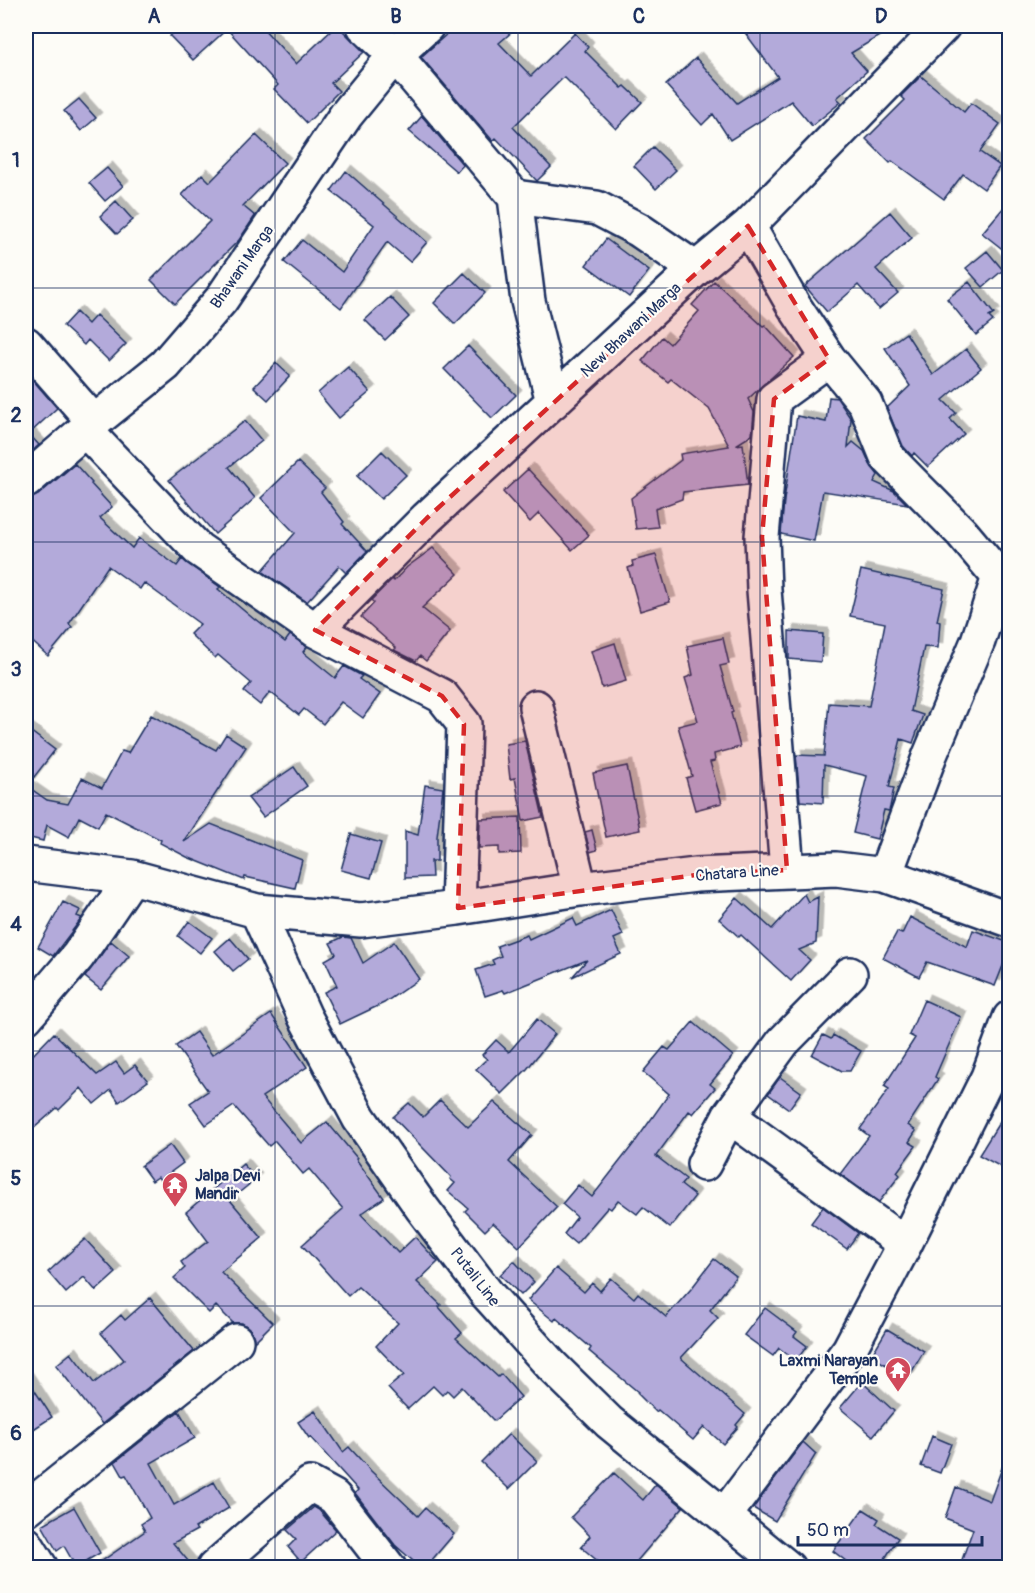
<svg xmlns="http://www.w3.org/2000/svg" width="1035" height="1593" viewBox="0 0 1035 1593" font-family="Pangolin,sans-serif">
<defs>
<filter id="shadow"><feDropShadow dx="5.5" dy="-5.5" stdDeviation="0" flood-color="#0004"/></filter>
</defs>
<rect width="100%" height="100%" fill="#fdfcf7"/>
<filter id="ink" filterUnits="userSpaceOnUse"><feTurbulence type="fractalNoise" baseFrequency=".0167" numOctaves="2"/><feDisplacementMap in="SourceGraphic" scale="12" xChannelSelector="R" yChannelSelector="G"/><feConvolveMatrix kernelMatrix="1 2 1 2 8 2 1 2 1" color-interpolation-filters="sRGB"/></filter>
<g filter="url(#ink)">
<path fill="#b3aada" stroke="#1b2f5e" stroke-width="1.5" filter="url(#shadow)" d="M181,26H261L296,64L336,26H338L364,52L331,83L339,91L307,123L274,89L278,85L227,29L193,60L170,36Z
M456,26H519L499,43L531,76L575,33L588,47L585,51L622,88L625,86L642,102L616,129L564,77L513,127L551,167L537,181L496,138L493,141L421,57Z
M740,26H896L851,53L867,71L837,98L841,102L812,126L791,101L730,140L713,114L702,125L666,85L696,58L737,103L778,77Z
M921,76L964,112L971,103L1000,124L980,152L1000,166L984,189L963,174L944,199L892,161L890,163L866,139L905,100L901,96Z
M79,99L96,118L81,131L64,111Z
M422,116L463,165L457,172L409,131Z
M256,135L285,163L243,206L255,216L239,240L175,304L151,280L210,221L182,195L202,174L210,182Z
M653,147L676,170L656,189L634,166Z
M107,168L123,186L105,201L89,183Z
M346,171L427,242L410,262L387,242L341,308L284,262L302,240L342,272L374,225L331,191Z
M1010,200V255L982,233Z
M116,201L133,220L117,234L100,216Z
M890,212L912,238L876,269L898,293L879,309L858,285L827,312L805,286Z
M606,239L649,271L629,297L586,265Z
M987,251L1003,270L983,287L966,268Z
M464,273L485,293L455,324L434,303Z
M714,281L763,326L765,325L794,357L748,399L754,412L752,435L736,445L743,444L748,485L683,492L682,499L655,509L658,527L636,529L631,498L681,460L680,454L729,446L709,409L671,379L668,382L642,361L662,337L670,344L699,311L692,305Z
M969,282L994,314L989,317L993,321L976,335L947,299Z
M390,297L409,317L385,340L365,320Z
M76,312L88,324L96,315L126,344L109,361L88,340L84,345L63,326Z
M906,333L933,375L966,349L981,368L943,400L956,413L950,419L964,434L928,467L914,453L912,456L903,446L898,434L899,432L895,428L887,408L910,386L885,348Z
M468,346L516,395L492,418L444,369Z
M276,363L290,376L268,400L254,387Z
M348,367L370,392L339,418L318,393Z
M26,372L57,408L29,434L39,445L26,457Z
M829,397L837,398L851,419L848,447L853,442L864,451L870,464L878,475L874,482L894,491L907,504L823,491L814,541L781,534L784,500L797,416L826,422Z
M245,421L262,441L229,467L255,498L215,534L169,480Z
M382,451L406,475L381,499L357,476Z
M298,462L325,488L321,492L344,522L342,524L367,551L346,573L339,566L307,602L262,571L295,533L261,498Z
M75,464L92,483L91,484L112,507L100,518L132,548L139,538L177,566L182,559L220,587L218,589L255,620L256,619L285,642L290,635L307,647L303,652L335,678L344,666L362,676L359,679L380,694L363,718L341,702L323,724L304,709L299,715L270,692L260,705L244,692L251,683L218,655L215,658L190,634L200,624L144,583L140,589L108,566L69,624L72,627L48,656L26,636V499L38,495Z
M528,469L589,535L572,550L539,513L530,522L503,492Z
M433,548L458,574L422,608L450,631L426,661L420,656L416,661L394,650L396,648L361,617L374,603L371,600L392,579L394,581L407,567Z
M656,555L670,602L640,611L628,568L633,566L632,561Z
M861,570L944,589L937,621L940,622L938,648L924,647L911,711L923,715L913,743L901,739L889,787L894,788L890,807L889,811L884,810L877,839L853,833L867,776L824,765L823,803L800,801L796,755L824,756L829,703L869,706L885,623L850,616Z
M789,631L823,634L821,662L789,659Z
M723,638L729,664L720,666L733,712L731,713L740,747L714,754L715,761L710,762L722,803L695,810L686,778L692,776L678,726L698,721L685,678L693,675L687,646Z
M615,643L626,681L602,688L591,651Z
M151,715L216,750L226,734L246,747L184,842L211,824L302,860L295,888L245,877L244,880L187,857L160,843L161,840L106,812L98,827L79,817L69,837L47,825L43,841L26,837V728L55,750L27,786L47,800L68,804L82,778L102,788L122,751L128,753Z
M525,741L543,817L523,821L515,778L510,779L506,744Z
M627,766L640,830L606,837L593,773Z
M294,767L307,786L263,817L248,798Z
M425,785L443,788L437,837V861H431L432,877L405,878V831L418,835Z
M520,817L521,853L499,854V847L479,848L480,819Z
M592,830L597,850L590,852L585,832Z
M351,834L381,843L371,878L341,870Z
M804,894L808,902L818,897L816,943L799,950L810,960L791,981L741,935L739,937L719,919L737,898L772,929Z
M63,902L80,910L77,916L82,918L53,956L38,947Z
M611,910L623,935L614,939L621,954L572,977L587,960L505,993L503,990L485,996L476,970L494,964L492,960L501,956L497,946L527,935L529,939L573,918L577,926Z
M910,917L967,947L973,930L1010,943V948L995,986L927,962L919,977L883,958L897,932L902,934Z
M189,921L212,938L200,953L178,936Z
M343,937L351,938L363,963L394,942L419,979L384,1003L340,1024L324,992L337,986L325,960L336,954L330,943Z
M230,938L248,959L233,971L215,951Z
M111,941L129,956L101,990L85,977Z
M924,1000L961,1017L935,1077L938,1079L908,1125L916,1131L909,1142L916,1146L897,1172L900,1175L879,1202L840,1174L869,1136L860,1129L889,1089L884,1086L915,1038L909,1035Z
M271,1014L307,1067L262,1097L301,1143L327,1122L357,1158L356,1159L384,1198L361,1214L398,1253L415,1237L438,1262L417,1282L441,1305L439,1307L462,1333L456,1338L498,1377L501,1374L521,1397L494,1421L462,1387L453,1396L447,1390L442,1395L433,1386L408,1409L398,1399L388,1388L404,1375L376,1346L398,1323L358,1287L348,1296L302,1245L343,1209L309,1169L303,1174L275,1141L269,1146L234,1106L206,1125L190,1103L208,1091L176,1046L196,1032L212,1055Z
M537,1019L555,1034L527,1069L502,1094L476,1069L487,1059L482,1055L496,1040L509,1052Z
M693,1022L733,1056L710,1084L715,1088L693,1114L689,1111L656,1156L686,1179L681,1185L695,1196L670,1228L643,1207L637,1214L618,1200L611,1209L608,1207L576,1244L564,1234L577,1217L562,1204L578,1185L592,1197L635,1142L669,1094L643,1072L664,1047L669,1050Z
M54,1033L97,1075L116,1062L124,1073L135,1065L148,1081L119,1102L111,1090L94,1104L81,1088L59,1110L57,1108L26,1135V1062Z
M823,1035L831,1039L833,1035L861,1051L850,1071H842L812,1055Z
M780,1077L801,1092L789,1109L768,1094Z
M440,1100L468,1127L494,1102L532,1135L509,1162L557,1207L519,1247L493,1223L485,1231L465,1211L468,1208L448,1191L455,1183L450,1179L451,1177L393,1117L409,1103L423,1117Z
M1010,1105V1172L979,1155Z
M170,1145L183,1163L160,1180L158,1177L152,1181L141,1166Z
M243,1164L256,1179L230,1200L262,1238L221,1272L273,1323L254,1342L250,1329L242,1323H233L216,1306L209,1313L174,1278L185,1268L181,1262L208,1241L186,1212Z
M823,1207L858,1233L847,1249L811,1223Z
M85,1239L116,1273L96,1291L84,1277L66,1293L48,1272Z
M714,1259L736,1276L710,1310L718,1318L681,1358L745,1414L736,1425L738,1427L723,1444L704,1427L693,1440L658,1410L656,1412L637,1393L638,1392L589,1351L591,1348L556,1318L554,1321L528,1300L556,1268L584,1292L592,1283L600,1291L611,1278L634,1298L638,1293L666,1317L691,1289Z
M514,1261L534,1282L521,1295L500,1275Z
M150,1298L194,1351L102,1424L56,1365L71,1353L94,1383L124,1360L101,1333L121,1315L125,1320Z
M765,1308L797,1332L794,1336L807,1346L796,1361L779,1348L773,1356L744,1335Z
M887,1329L924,1351L908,1378L871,1356Z
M26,1377L52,1417L26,1434Z
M862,1382L894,1411L873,1436L840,1408Z
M179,1411L195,1438L151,1463L174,1505L214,1482L229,1508L195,1528L197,1530L173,1543L194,1568H92L145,1531L141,1524L150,1518L126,1475L123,1476L115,1462Z
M315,1411L343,1452L349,1447L371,1471L418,1516L425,1508L454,1534L425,1568H421L395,1545L355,1493L358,1490L310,1437L309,1438L298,1422Z
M509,1434L537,1461L509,1489L481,1462Z
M932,1436L951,1444L940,1473L921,1466Z
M803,1442L816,1454L775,1521L753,1508Z
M1007,1454H1010V1568H959L973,1529L945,1518L956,1487L990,1501Z
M614,1473L643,1500L656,1484L683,1507L631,1568H606L581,1547L590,1536L571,1517Z
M74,1507L100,1553L76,1567L64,1546L57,1551L42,1525Z
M314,1507L319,1510L336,1530L301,1562L288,1547L296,1539L287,1530Z
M863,1509L879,1519L876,1524L898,1538L879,1568H855L833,1551Z"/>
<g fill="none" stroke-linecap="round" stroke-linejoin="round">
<g stroke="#1b2f5e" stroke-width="38">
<path id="minor" d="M364,26L395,55L515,197L528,301L553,402
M515,197L597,208L639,230L696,269
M748,226L794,306L829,359L865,403L887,457L962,533L999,577L978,641L930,755L885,875
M26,344L94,422
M85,430L198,549L315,630L442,696L464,724L458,908
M26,481L94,422L165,365L221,300L346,115L395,55L427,26
M315,630L427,518L696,269L748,226L943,26
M536,707L580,889
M26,864L132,877L257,911L361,920L458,908L580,889L696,875L836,869L885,875L1010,920
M787,870L764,590L762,537L774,399L829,359
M257,911L305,1017L359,1118L422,1208L487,1294L552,1366L609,1422L788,1568
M26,1017L78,956L132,877
M729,1116L905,1244
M704,1164L729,1116L783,1042L850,974
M26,1509L236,1341
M725,1515L849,1350L905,1244L988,1077L1010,1018
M26,1544L41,1568
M214,1568L310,1484L334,1497L389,1568"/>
</g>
<use href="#minor" stroke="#fdfcf7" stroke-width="33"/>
</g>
</g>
<path fill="#d62828" fill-opacity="0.2" stroke="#d62828" stroke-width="4.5" stroke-dasharray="12 8" stroke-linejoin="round" d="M748,226L829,359L774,399L762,537L787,870L696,875L458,908L464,724L442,696L315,630L427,518Z"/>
<path fill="none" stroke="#1b2f5e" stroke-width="1.5" stroke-opacity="0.55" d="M275,26V1568M518,26V1568M760,26V1568M26,288H1010M26,542H1010M26,796H1010M26,1051H1010M26,1306H1010"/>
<defs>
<g id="temple-pin" transform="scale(1.35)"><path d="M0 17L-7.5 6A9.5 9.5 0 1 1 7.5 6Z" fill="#d1495b" stroke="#fdfcf7"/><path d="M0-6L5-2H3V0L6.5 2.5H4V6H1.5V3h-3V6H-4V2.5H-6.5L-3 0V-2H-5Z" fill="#fff"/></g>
</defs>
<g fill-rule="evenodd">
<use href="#temple-pin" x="175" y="1185"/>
<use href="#temple-pin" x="898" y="1370"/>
</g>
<g text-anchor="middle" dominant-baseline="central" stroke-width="4.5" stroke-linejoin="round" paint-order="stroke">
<g font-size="16" fill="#1b2f5e" stroke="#fdfcf7">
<text transform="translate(242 267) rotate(-55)">Bhawani Marga</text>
<text transform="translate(631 330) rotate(-43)">New Bhawani Marga</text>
<text transform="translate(737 873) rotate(-4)">Chatara Line</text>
<text transform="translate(475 1277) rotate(52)">Putali Line</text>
</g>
<g font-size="16" font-weight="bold" fill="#1b2f5e" stroke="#fdfcf7" text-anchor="start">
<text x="195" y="1176">Jalpa Devi<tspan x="195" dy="18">Mandir</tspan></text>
<text x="878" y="1361" text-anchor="end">Laxmi Narayan<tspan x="878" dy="18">Temple</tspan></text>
</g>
</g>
<rect width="1035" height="1593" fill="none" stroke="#fdfcf7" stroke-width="66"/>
<path d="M798 1536v9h184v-9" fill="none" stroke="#1b2f5e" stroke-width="3"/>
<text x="807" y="1536" font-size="18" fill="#1b2f5e" stroke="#fdfcf7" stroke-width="4.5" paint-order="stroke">50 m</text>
<rect x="33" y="33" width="969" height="1527" fill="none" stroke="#1b2f5e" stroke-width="2"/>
<g font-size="20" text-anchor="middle" font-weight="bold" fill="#1b2f5e">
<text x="154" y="23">A</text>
<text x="396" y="23">B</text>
<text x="639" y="23">C</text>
<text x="881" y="23">D</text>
<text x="16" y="167">1</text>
<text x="16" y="422">2</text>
<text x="16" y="676">3</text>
<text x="16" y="931">4</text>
<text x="16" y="1185">5</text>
<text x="16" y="1440">6</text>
</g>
</svg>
